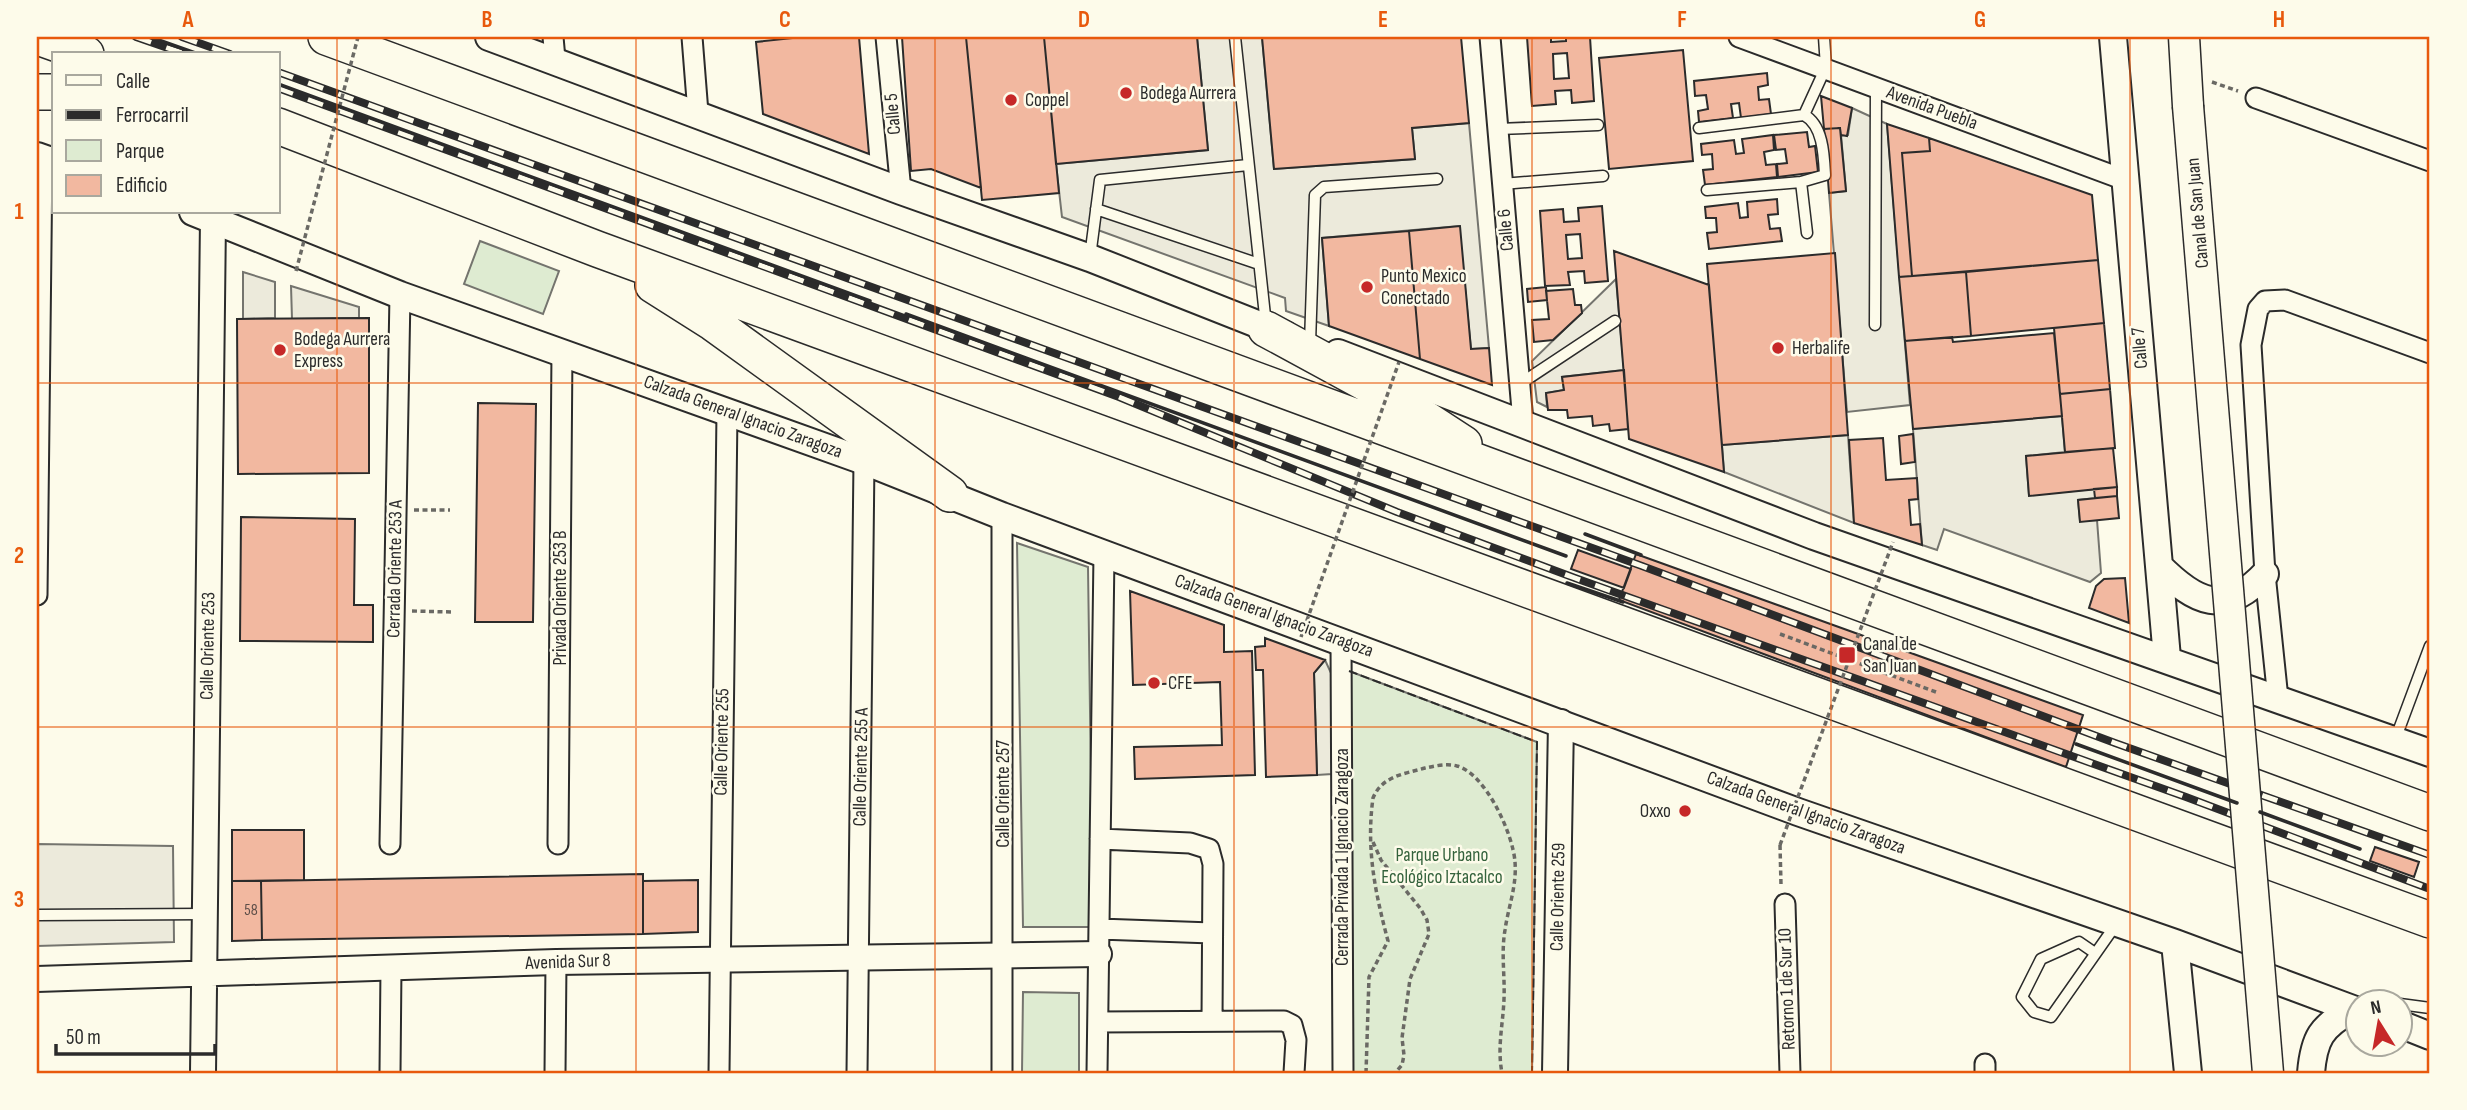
<svg xmlns="http://www.w3.org/2000/svg" width="2467" height="1110" viewBox="0 0 2467 1110" font-family="'Sofia Sans Condensed',sans-serif">
<rect width="100%" height="100%" fill="#fdfbea"/>
<path fill="#deebd1" stroke="#74746e" stroke-width="2" d="M480,241L559,271L543,314L464,284Z
M1017,543L1088,567L1093,927H1023Z
M1349,671L1537,742L1532,1073H1350Z
M1023,992L1079,993V1073H1022Z"/>
<path fill="#eceadb" stroke="#74746e" stroke-width="2" d="M1197,37H1262L1274,169L1415,159L1412,128L1469,123L1489,348L1471,349L1459,226L1322,238L1329,326L1286,311L1285,298L1062,217L1056,164L1208,150Z
M1852,108L1887,124L1910,405L1847,412L1829,193L1846,191L1841,135H1848Z
M243,272L275,282V318L243,319Z
M1616,279L1624,370L1562,377L1564,390L1546,393L1547,407L1537,402L1532,361Z
M291,286L359,307V318L292,319Z
M2062,416L2065,452L2026,456L2029,495L2117,487V496L2078,500L2080,521L2097,520L2101,573L2090,582L1944,529L1937,550L1922,545L1913,429Z
M1848,435L1854,523L1724,472L1722,445Z
M1325,660L1331,673L1332,774L1317,775L1314,673Z
M37,844L173,846L174,942L37,946Z"/>
<path fill="#f2b8a0" stroke="#2b2b2b" stroke-width="2" fill-rule="evenodd" d="M802,37H859L869,154L763,114L756,42Z
M902,37H966L981,188L931,169L911,171Z
M966,37H1044L1059,193L982,200Z
M1044,37H1197L1208,150L1056,164Z
M1262,37H1461L1469,123L1412,128L1415,159L1274,169Z
M1527,37H1551V42L1566,41V37H1590L1594,101L1572,103L1571,90L1555,91L1556,104L1532,106ZM1567,53L1569,78L1554,79L1553,54Z
M1683,50L1693,161L1609,169L1599,58Z
M1767,73L1768,85L1758,87L1759,100L1769,99L1771,114L1741,118L1739,103L1731,104L1733,118L1699,122L1698,111L1708,109L1706,95L1695,96L1694,81Z
M1821,96L1852,108L1847,136L1841,135L1840,128L1824,129Z
M1887,124L1929,138L1930,151L1902,153L1912,276L1899,277Z
M1840,128L1846,191L1829,193L1824,129Z
M1807,132L1809,147L1815,146L1818,172L1778,177L1777,164L1787,163L1785,149L1776,150L1774,135Z
M1773,135L1774,150L1764,152L1766,165L1776,164L1777,177L1705,185L1703,170L1713,169L1712,154L1702,155L1701,144L1734,140L1736,154L1744,153L1742,139Z
M1929,138L2092,195L2098,260L1912,276L1902,153L1930,151Z
M1777,199L1778,214L1768,215L1770,229L1780,228L1782,241L1709,249L1707,233L1717,232L1716,218H1706L1705,207L1738,203L1740,218L1748,217L1747,202Z
M1602,206L1608,281L1585,283L1584,271L1568,272L1570,285L1545,286L1540,211L1563,209L1564,222L1579,221L1578,208ZM1580,234L1582,258L1568,259L1566,235Z
M1460,226L1471,349L1489,348L1492,385L1420,359L1409,231Z
M1409,231L1420,359L1329,326L1322,238Z
M1614,251L1709,285L1724,472L1629,439Z
M1835,253L1848,435L1722,445L1707,264Z
M2098,260L2104,323L1971,336L1966,272Z
M1966,272L1971,336L1905,341L1899,277Z
M1546,287L1547,300L1528,302L1527,289Z
M1573,289L1575,305H1581L1582,313L1553,340L1534,342L1532,320L1549,319L1546,291Z
M369,318V473L238,474L237,319Z
M2104,323L2110,389L2060,394L2054,328Z
M2054,333L2062,416L1913,429L1905,341L1952,337L1953,342Z
M1624,370L1628,429L1610,431L1609,424L1593,426L1592,416L1568,418L1567,410H1548L1546,393L1564,390L1562,377Z
M2110,389L2115,448L2065,452L2060,394Z
M478,403L536,404L533,622H475Z
M1913,434L1915,462L1901,464L1899,436Z
M1883,438L1886,480L1917,478L1918,499L1909,500L1911,525L1920,524L1922,545L1854,523L1849,440Z
M2113,448L2117,487L2029,496L2026,456Z
M2117,487V496L2095,498L2094,489Z
M2117,496L2119,518L2080,522L2078,500Z
M241,517L355,519L354,605H373V642L240,641Z
M1578,550L1631,569L1624,588L1571,569Z
M1636,554L2083,715L2066,767L1619,600Z
M2125,578L2129,623L2089,608L2096,586L2104,579Z
M1130,591L1224,625V652L1252,651L1255,775L1135,779L1134,747L1222,745L1220,682L1133,685Z
M1265,638L1325,660L1314,673L1317,775L1266,777L1263,670H1256L1255,647L1265,646Z
M232,830H304V880L232,881Z
M2375,847L2419,862L2414,877L2370,861Z
M643,874V934L262,940L261,881Z
M698,880V932L643,934V881Z
M232,881H261L262,940L232,941Z"/>
<g fill="none" stroke-linecap="round" stroke-linejoin="round">
<g stroke="#2b2b2b" stroke-width="13">
<path id="service" d="M1235,37L1266,325
M1699,128L1804,115
M1498,129L1598,125
M1801,182L1807,233
M1502,184L1603,176
M1707,190L1801,182L1825,175C1824,155 1823,125 1804,115L1826,67L1824,37
M1096,209L1259,264
M1090,257L1100,180L1248,165
M1875,325L1876,88
M1310,343L1315,195L1324,187L1437,179
M1520,384L1615,321
M2395,740L2430,646
M37,915L204,914
M2095,953L2079,942L2041,959L2022,997L2034,1012L2051,1017L2117,923
M2400,1004L2430,1008"/>
</g>
<g stroke="#2b2b2b" stroke-width="23">
<path id="minor" d="M553,37L555,59
M692,37L698,113
M886,37L901,191
M1490,37L1523,422
M1739,37L2125,180
M2256,98L2430,161
M1002,516V1073
M37,595L42,158
M1341,640L1343,1073
M2278,699L2265,574L2251,345L2258,309L2265,301L2285,300L2430,353
M1100,839L1190,843L1209,849L1213,864L1212,1021
M390,844L400,295
M558,844L562,351
M1785,904L1790,1073
M1099,929L1212,933
M1098,1022L1284,1021L1292,1025L1296,1040L1294,1073
M1985,1064V1073
M390,1073L391,967
M555,1073L556,962
M719,1073L727,412
M857,1073L864,461
M1097,1073L1104,554"/>
</g>
<g stroke="#2b2b2b" stroke-width="28">
<path id="tertiary" d="M37,979L556,962L1099,954
M203,1073L213,219
M1555,1073L1561,722"/>
</g>
<g stroke="#2b2b2b" stroke-width="30">
<path id="secondary" d="M489,37L901,191L1090,258L1285,335
M2113,37L2167,658
M37,156L54,162
M193,212L400,295L864,461L1002,516L1798,812L2175,943L2358,1011
M1338,353L1814,536L2430,753
M2159,566C2196,603 2224,617 2265,574
M2175,943L2188,1073
M2400,1024L2430,1036
M2311,1073C2314,1038 2321,1027 2352,1009"/>
</g>
<g stroke="#2b2b2b" stroke-width="33">
<path id="primary" d="M2184,37L2188,106"/>
</g>
<g stroke="#2b2b2b" stroke-width="38">
<path id="motorway" d="M38,37L86,54
M326,37L2430,813
M37,92H54
M278,126L597,249L2430,920
M653,285L713,323L950,494
M1266,329L1395,399L1464,444"/>
</g>
<path stroke="#6a6964" stroke-width="3.5" stroke-dasharray="5 3.5" stroke-linecap="butt" d="M2212,82L2238,91
M414,510H450
M412,611L452,612
M1780,634L1936,692
M1373,842L1381,860L1420,908L1427,920L1429,934L1410,979L1402,1038L1404,1055L1402,1065L1395,1073
M1780,845L1781,885
M1366,1073L1369,977L1388,941C1375,892 1366,849 1373,798C1382,776 1404,774 1425,768C1435,766 1447,763 1457,766C1486,774 1513,834 1515,862C1517,886 1508,908 1505,930C1501,953 1505,976 1504,999C1503,1025 1497,1047 1502,1073"/>
<use href="#service" stroke="#fdfbea" stroke-width="10"/>
<use href="#minor" stroke="#fdfbea" stroke-width="19"/>
<use href="#tertiary" stroke="#fdfbea" stroke-width="24"/>
<use href="#secondary" stroke="#fdfbea" stroke-width="26"/>
<use href="#primary" stroke="#fdfbea" stroke-width="30"/>
<use href="#motorway" stroke="#fdfbea" stroke-width="35"/>
<g stroke="#2b2b2b" stroke-width="8">
<path id="rail" d="M136,37L185,54
M182,37L230,54
M278,72L1642,566L2115,743L2430,855
M278,88L1119,397L1397,512L1575,578L2186,797L2430,889"/>
</g>
<use href="#rail" stroke="#fdfbea" stroke-width="5" stroke-dasharray="16" stroke-linecap="butt"/>
<g stroke="#2b2b2b" stroke-width="33" stroke-linecap="butt">
<path id="primary-bridge" d="M2188,106L2268,1073"/>
</g>
<path stroke="#6a6964" stroke-width="3.5" stroke-dasharray="5 3.5" stroke-linecap="butt" d="M296,271L358,37
M1301,637L1399,362
M1780,845L1893,542"/>
<use href="#primary-bridge" stroke="#fdfbea" stroke-width="30"/>
<path stroke="#2b2b2b" stroke-width="2" stroke-dasharray="9 3.5" stroke-linecap="butt" d="M1349,671L1537,742L1532,1073"/>
<path stroke="#2b2b2b" stroke-width="3.5" d="M150,37L198,54
M278,84L870,301
M906,314L1566,556
M1585,534L1641,555
M1567,583L1623,602
M2076,744L2237,803
M2260,812L2360,849"/>
</g>
<path fill="none" stroke="#e8590c" stroke-width="2" stroke-opacity="0.55" d="M337,37V1073M636,37V1073M935,37V1073M1234,37V1073M1532,37V1073M1831,37V1073M2130,37V1073M37,383H2430M37,727H2430"/>
<g fill="#c62828" stroke="#fdfbea" stroke-width="2.5">
<circle cx="1126" cy="93" r="7"/>
<circle cx="1011" cy="100" r="7"/>
<circle cx="1367" cy="287" r="7"/>
<circle cx="1778" cy="348" r="7"/>
<circle cx="280" cy="350" r="7"/>
<rect x="1838" y="646" width="18" height="18" rx="3.5"/>
<circle cx="1154" cy="683" r="7"/>
<circle cx="1685" cy="811" r="7"/>
</g>
<g text-anchor="middle" dominant-baseline="central" stroke-width="5" stroke-linejoin="round" paint-order="stroke">
<g font-size="16" fill="#5d4e48">
<text x="251" y="910">58</text>
</g>
<g font-size="19" fill="#2b2b2b" stroke="#fdfbea" text-anchor="start">
<text x="1140" y="93">Bodega Aurrera</text>
<text x="1025" y="100">Coppel</text>
<text x="1381" y="276">Punto Mexico<tspan x="1381" dy="22">Conectado</tspan></text>
<text x="294" y="339">Bodega Aurrera<tspan x="294" dy="22">Express</tspan></text>
<text x="1792" y="348">Herbalife</text>
<text x="1863" y="644">Canal de<tspan x="1863" dy="22">San Juan</tspan></text>
<text x="1168" y="683">CFE</text>
<text x="1671" y="811" text-anchor="end">Oxxo</text>
</g>
<g font-size="19" fill="#2b2b2b" stroke="#fdfbea">
<text transform="translate(1932 108) rotate(20)">Avenida Puebla</text>
<text transform="translate(893 114) rotate(-95)">Calle 5</text>
<text transform="translate(2198 213) rotate(-95)">Canal de San Juan</text>
<text transform="translate(1506 230) rotate(-95)">Calle 6</text>
<text transform="translate(2140 348) rotate(-95)">Calle 7</text>
<text transform="translate(743 417) rotate(20)">Calzada General Ignacio Zaragoza</text>
<text transform="translate(395 569) rotate(-89)">Cerrada Oriente 253 A</text>
<text transform="translate(560 598) rotate(-90)">Privada Oriente 253 B</text>
<text transform="translate(1274 616) rotate(20)">Calzada General Ignacio Zaragoza</text>
<text transform="translate(208 646) rotate(-89)">Calle Oriente 253</text>
<text transform="translate(722 742) rotate(-89)">Calle Oriente 255</text>
<text transform="translate(861 767) rotate(-89)">Calle Oriente 255 A</text>
<text transform="translate(1003 794) rotate(-90)">Calle Oriente 257</text>
<text transform="translate(1806 813) rotate(20)">Calzada General Ignacio Zaragoza</text>
<text transform="translate(1342 857) rotate(-90)">Cerrada Privada 1 Ignacio Zaragoza</text>
<text transform="translate(1558 897) rotate(-89)">Calle Oriente 259</text>
<text transform="translate(568 962) rotate(-2)">Avenida Sur 8</text>
<text transform="translate(1787 989) rotate(-92)">Retorno 1 de Sur 10</text>
</g>
<g font-size="19" fill="#34623c" stroke="#fdfbea">
<text x="1442" y="855">Parque Urbano<tspan x="1442" dy="22">Ecológico Iztacalco</tspan></text>
</g>
</g>
<rect width="2467" height="1110" fill="none" stroke="#fdfbea" stroke-width="77"/>
<rect x="52" y="52" width="228" height="161" fill="#fdfbea" stroke="#a9a89e" stroke-width="2"/>
<rect x="66" y="75" width="35" height="10" fill="#fdfbea" stroke="#a9a89e" stroke-width="2"/>
<text x="116" y="88" font-size="21" fill="#2b2b2b">Calle</text>
<rect x="66" y="110" width="35" height="10" fill="#2b2b2b" stroke="#a9a89e" stroke-width="2"/>
<text x="116" y="122" font-size="21" fill="#2b2b2b">Ferrocarril</text>
<rect x="66" y="140" width="35" height="21" fill="#deebd1" stroke="#a9a89e" stroke-width="2"/>
<text x="116" y="158" font-size="21" fill="#2b2b2b">Parque</text>
<rect x="66" y="175" width="35" height="21" fill="#f2b8a0" stroke="#a9a89e" stroke-width="2"/>
<text x="116" y="192" font-size="21" fill="#2b2b2b">Edificio</text>
<g transform="translate(2379 1023) rotate(349)"><circle r="33" fill="#fdfbea" stroke="#a9a89e" stroke-width="2"/>
<path d="M0-5L12 26L0 18L-12 26Z" fill="#c62828"/>
<text y="-10" font-size="19" font-weight="bold" text-anchor="middle" fill="#2b2b2b">N</text>
</g>
<path d="M56 1044v10h159v-10" fill="none" stroke="#2b2b2b" stroke-width="3.5"/>
<text x="66" y="1044" font-size="21" fill="#2b2b2b" stroke="#fdfbea" stroke-width="5" paint-order="stroke">50 m</text>
<rect x="38" y="38" width="2390" height="1034" fill="none" stroke="#e8590c" stroke-width="2.5"/>
<g font-size="23" text-anchor="middle" font-weight="bold" fill="#e8590c">
<text x="188" y="27">A</text>
<text x="487" y="27">B</text>
<text x="785" y="27">C</text>
<text x="1084" y="27">D</text>
<text x="1383" y="27">E</text>
<text x="1682" y="27">F</text>
<text x="1980" y="27">G</text>
<text x="2279" y="27">H</text>
<text x="19" y="219">1</text>
<text x="19" y="563">2</text>
<text x="19" y="907">3</text>
</g>
</svg>
